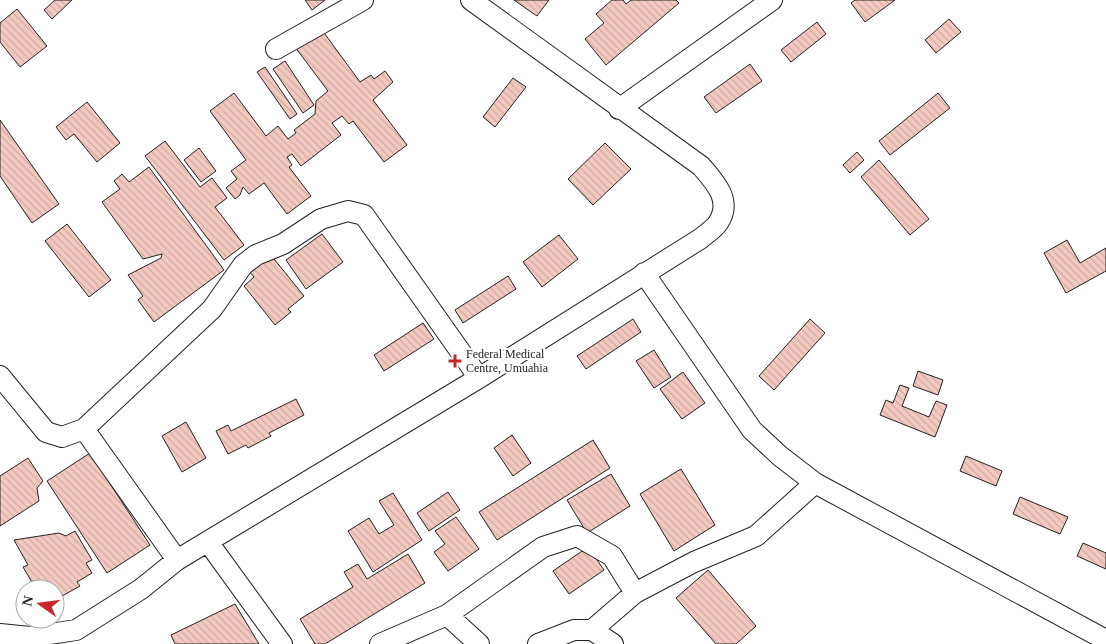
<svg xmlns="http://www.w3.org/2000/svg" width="1106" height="644" viewBox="0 0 1106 644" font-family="Georgia,serif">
<defs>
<pattern id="building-back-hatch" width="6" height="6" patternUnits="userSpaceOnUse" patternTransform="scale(1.25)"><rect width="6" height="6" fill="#f3c9c0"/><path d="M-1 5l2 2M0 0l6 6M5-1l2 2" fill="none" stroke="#d0aca5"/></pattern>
</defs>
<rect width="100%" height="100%" fill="#fff"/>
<path fill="url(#building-back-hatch)" stroke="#222" d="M55,0H72L52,19L44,10Z
M305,0H325L312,10Z
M514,0H549L537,16Z
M612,0H623L626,4L631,0H676L679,3L606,65L585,39L604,23L596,14Z
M855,0H895L865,22L851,3Z
M17,9L47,46L20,67L0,42V23Z
M949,19L961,32L936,53L925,40Z
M817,22L826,34L791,62L781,50Z
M322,30L360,82L371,75L374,79L385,71L393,82L373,100L407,145L384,162L353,121L349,124L342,116L332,123L341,135L301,166L292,154L287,157L292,165L289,167L311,196L287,214L264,183L249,194L243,187L240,195L235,199L226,188L237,179L231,171L246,160L210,111L234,93L266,136L278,126L288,139L296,133L294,130L315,114L316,101L328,91L295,47Z
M285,61L314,105L303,113L273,69Z
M750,64L762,81L716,113L704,97Z
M265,67L297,114L290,119L257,72Z
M513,78L526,87L495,127L483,117Z
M938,93L950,108L890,155L879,141Z
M87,102L120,143L97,162L74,134L66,140L56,127Z
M0,120L59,204L32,223L0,176Z
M165,141L200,187L212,178L227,198L215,207L244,245L224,260L145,156Z
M605,143L631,169L593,205L568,179Z
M199,148L216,171L201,182L184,160Z
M857,152L864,160L850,173L843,165Z
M879,160L929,219L910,235L861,177Z
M149,167L224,270L154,322L138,300L143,296L128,275L161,258L162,254L143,259L102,202L120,189L114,181L122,174L129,182Z
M67,224L111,280L89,297L45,241Z
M322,234L343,262L306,289L286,260Z
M559,235L578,259L542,287L523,262Z
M1067,240L1080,263L1106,248V271L1066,293L1044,253Z
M270,254L304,296L288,309L291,312L275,325L244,286L254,277L249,271Z
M508,276L516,289L463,323L455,310Z
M633,319L641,332L586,369L577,356Z
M810,319L825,333L774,390L759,376Z
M423,323L434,339L384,371L374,355Z
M654,350L671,377L654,388L636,361Z
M918,371L943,380L938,395L913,386Z
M683,372L705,403L682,419L660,389Z
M900,385L909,388L902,406L929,417L936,401L947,405L935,437L880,415L886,400L893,403Z
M296,399L304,415L269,433L271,436L248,448L246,445L228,454L216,431L228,425L231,431Z
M186,422L206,458L182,472L162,436Z
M512,435L531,463L513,476L494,448Z
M593,440L610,468L497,540L479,512Z
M90,453L150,545L107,573L47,481Z
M966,456L1002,471L996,486L960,471Z
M28,458L43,481L37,488L39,501L0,526V476Z
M681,469L715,525L674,551L640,494Z
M611,474L630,506L587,533L567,500Z
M448,492L460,510L429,531L417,513Z
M393,493L422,540L373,572L348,531L369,518L379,534L394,525L379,501Z
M1020,497L1068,517L1060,534L1013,514Z
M456,517L479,549L448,571L434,552L445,544L435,531Z
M75,531L92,560L86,563L92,573L77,582L80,586L55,600V589H49L46,583L36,589L23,567L28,565L14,540L59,533L66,536Z
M1083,543L1106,553V569L1077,556Z
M588,547L604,570L569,594L553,571Z
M408,554L425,583L325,644H315L300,619L353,587L344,572L358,564L367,579Z
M708,570L756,626L736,644H716L676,598Z
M235,604L259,644H175L171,635Z"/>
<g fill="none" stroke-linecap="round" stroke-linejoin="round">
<g stroke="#222" stroke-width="22">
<path id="minor" d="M276,49L363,0
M619,109L772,0
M644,273L752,430L780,456L815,483L1106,640
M0,376L46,432L62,437L84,429L212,309L243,265L256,255L283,244L321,219L348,211L364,215L479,378
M84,429L177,560
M208,542L282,644
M447,615L543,547L577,536L612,556L635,593
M592,630L635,593L694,562L756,536L815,483
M0,634L30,637L76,630L141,589L177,560L479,378L700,239C706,234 714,229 718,223C733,201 715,182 701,166L471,0
M380,644L447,615L479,644
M538,644L574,630H592L613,644"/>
</g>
<use href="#minor" stroke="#fff" stroke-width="20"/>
</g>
<path fill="#c62828" stroke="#fff" stroke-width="2" d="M452.5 353.5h5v5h5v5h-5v5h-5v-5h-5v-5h5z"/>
<g text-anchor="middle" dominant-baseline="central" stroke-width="4" stroke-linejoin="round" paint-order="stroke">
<g font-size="12" fill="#222" stroke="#fff" text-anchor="start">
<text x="466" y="354">Federal Medical<tspan x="466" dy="14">Centre, Umuahia</tspan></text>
</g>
</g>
<g transform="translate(40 604) rotate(284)"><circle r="24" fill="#ffffff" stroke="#a7a7a7"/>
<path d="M0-4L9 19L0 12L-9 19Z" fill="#c62828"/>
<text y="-8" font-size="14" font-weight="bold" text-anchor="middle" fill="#222222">N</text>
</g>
</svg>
